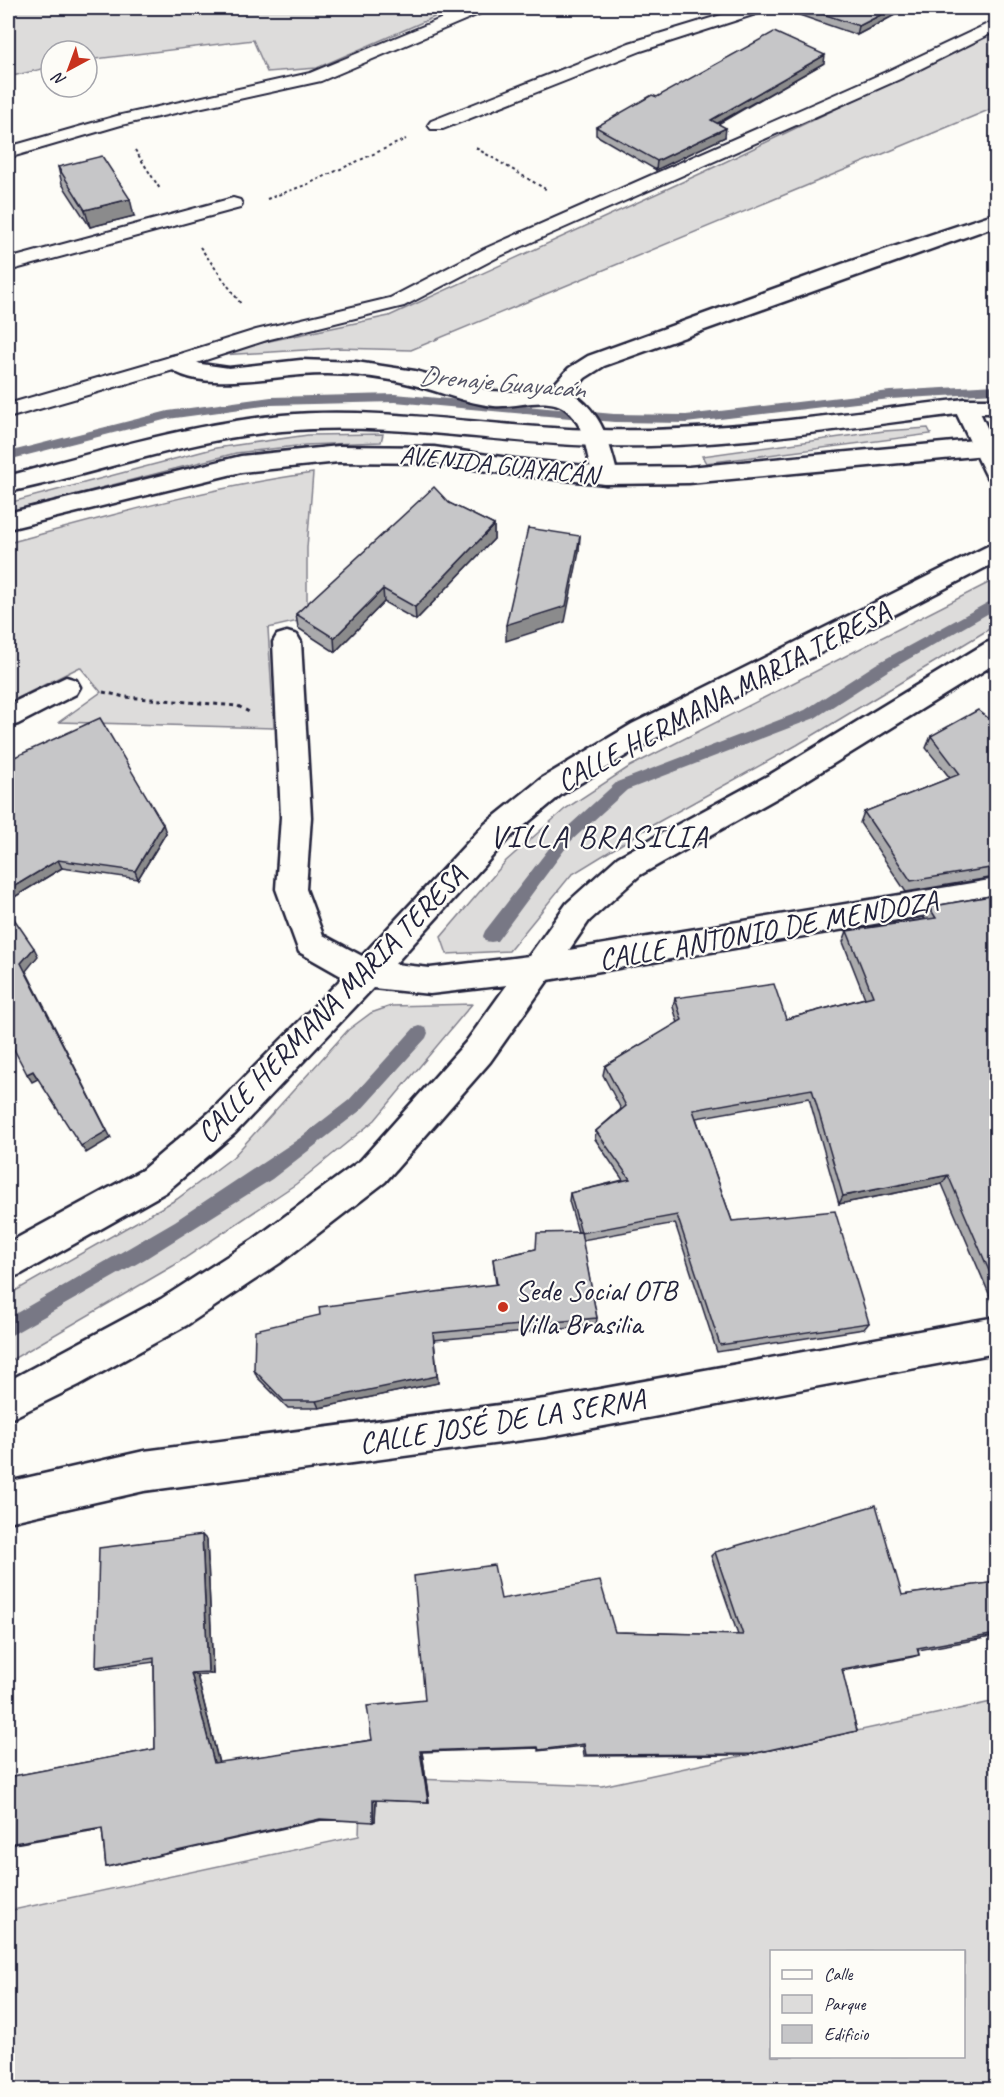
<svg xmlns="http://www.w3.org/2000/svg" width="1004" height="2097" viewBox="0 0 1004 2097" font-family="Caveat,sans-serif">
<rect width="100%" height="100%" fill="#fdfcf7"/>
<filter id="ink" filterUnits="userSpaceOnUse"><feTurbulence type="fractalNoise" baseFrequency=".0167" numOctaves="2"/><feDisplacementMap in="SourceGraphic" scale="12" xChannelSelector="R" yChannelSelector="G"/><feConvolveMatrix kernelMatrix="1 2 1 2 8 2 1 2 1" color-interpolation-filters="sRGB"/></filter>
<g filter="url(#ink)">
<path fill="#dddcdb" stroke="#807f8b" stroke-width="1.5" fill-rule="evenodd" d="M8,8H455L317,68L267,72L253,40L87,60V51H51V67L8,77Z
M996,32V107L411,350L337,348L220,355L260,343L389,316L704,172Z
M928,428L931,434L706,463L702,456L884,431Z
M383,434L381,442L305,445L236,453L8,512V503L216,448L308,435Z
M313,473L307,548V619L268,628L274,728L59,722L101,692L80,667L8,703V543C109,516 209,487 313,473Z
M996,579V625L797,745L651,826L571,875L509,951L447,954L441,937L506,861L565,809L629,767Z
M472,1004L375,1120L296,1184L173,1266L8,1362V1295L177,1199L233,1157L348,1030L371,1013L391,1006Z
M996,1701V2089H8V1911L359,1836L361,1777L602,1786ZM772,1952H964V2056H772Z"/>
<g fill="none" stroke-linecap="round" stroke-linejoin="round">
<path fill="#787885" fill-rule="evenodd" d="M996,385V393L890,399L686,423L614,422L395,402L271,405L168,419L8,460V452L168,411L271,397L395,394L614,414L686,415L890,391Z
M996,598V609L886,672L815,718L627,790L571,841L497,941L491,942L485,941L483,936L485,931L561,833L617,782L805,710L876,664Z
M420,1026L426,1028L428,1033L426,1038L361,1110L272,1179L145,1259L8,1337V1318L175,1221L300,1138L349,1100L414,1028Z"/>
<g stroke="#22223b" stroke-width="4">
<path id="service" d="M467,8H488L486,11L321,81L121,125L8,158V147L117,116L310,73Z
M744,8H767L765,11L641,51L443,129H431L428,125L431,121L629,43Z
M996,20V31L900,79L498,257L404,306L270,339L184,367L8,418V404L170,357L256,330L390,298L484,249L888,71Z
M233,198L240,200L242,204L240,208L8,271V259Z"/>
</g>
<g stroke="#22223b" stroke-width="5">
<path id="minor" d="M996,213V226L604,366L585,378L572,393C602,412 610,444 618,476L615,482L606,484L597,482C584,460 589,430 568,411C550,394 517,408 494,406C466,403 441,392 414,385C379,376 338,372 301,375C269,377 187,394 165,362L169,357L177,355L201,364L229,368L301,360L356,362L415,371L490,391L515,392L551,388L569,368L588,356L842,264Z
M965,399L973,401L977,406L996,447V479L987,477L984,471L953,406L957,401Z
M996,542V562L652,740L562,794L507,840L395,964L430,968L529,956L567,903L618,857L771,774L986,643L996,640V663L791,790L640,875L589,921L569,950L996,879V903L548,980L490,1062L385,1182L280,1263L187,1325L79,1385L8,1420V1381L161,1299L254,1239L361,1160L466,1042L507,985L430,994L373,988L235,1133L166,1192L21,1274L8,1279V1243L142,1170L211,1111L343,977L299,952L276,889L281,817L273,642L277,635L287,632L297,635L301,642L311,817L306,889L323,935L362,956L485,824L542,778L632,724Z
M66,677L76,680L80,687L76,694L18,724L8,727V705Z
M996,1317V1353L545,1437L144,1491L8,1522V1482L144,1451L545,1399Z"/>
</g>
<g stroke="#22223b" stroke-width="5">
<path id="primary" d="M965,399H996V413H965C843,428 721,449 597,446C492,443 388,421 282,431C188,439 100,473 8,492V476C98,452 189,424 282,415C388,406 492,428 597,430C721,433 843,413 965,399Z
M996,438V454L689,483L606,484L515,475L434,463L339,462L241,472L8,529V513L241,456L339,446L434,447L515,459L606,468L689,467Z"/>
</g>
<path stroke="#22223b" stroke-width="2" stroke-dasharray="3 3" stroke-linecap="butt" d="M476,148L547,190
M135,150L160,189
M267,199L308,184L406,139
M200,247L241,304"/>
<path stroke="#22223b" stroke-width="3" stroke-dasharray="4 4" stroke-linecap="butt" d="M103,692L125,697L238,706L249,712"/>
<use href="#service" fill="#fdfcf7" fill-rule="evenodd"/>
<use href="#minor" fill="#fdfcf7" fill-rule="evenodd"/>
<use href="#primary" fill="#fdfcf7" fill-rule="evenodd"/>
</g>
<path fill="#aaaaac" stroke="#22223b" stroke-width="1.5" d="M779,8H908L857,35Z
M824,63L718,124L725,137L656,170L596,135V127L657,97Z
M58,167L134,216L90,227L62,184Z
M449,503L494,525V539L416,620L384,602L335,652L298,628L296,614Z
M996,724V878V877L906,892L860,823L864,812L950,778L926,748L931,736Z
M8,760L166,833L138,879L62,868L8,901Z
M996,895V1310L942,1184L839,1204L809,1098L696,1118L732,1221L869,1323L864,1329L717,1352L675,1223L582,1240L597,1318L596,1326L434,1340L438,1383L319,1408H288L257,1377L254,1370L496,1284L493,1259L536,1249L578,1232L569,1201L570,1193L623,1180L595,1139L596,1131L621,1109L603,1075L605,1066L678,1023L673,1007L675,998L786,1019L865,998L843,942L847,931L925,919L924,918L929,907Z
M207,1540L213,1674L197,1675L219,1763L372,1740L425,1700L501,1599L615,1632L738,1635L711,1556L715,1552L902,1595L996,1582V1636L918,1650L919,1655L912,1657L842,1671L857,1731L747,1755L584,1756L583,1746L538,1751V1748L422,1752L429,1802L376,1800L375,1821L322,1820L106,1867L102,1829L8,1845V1777L155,1749L154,1662L103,1669L96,1667Z"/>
<path fill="#8b8b8c" stroke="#22223b" stroke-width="1.5" d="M894,8H908L857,35L859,26Z
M825,55L824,63L709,128L711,120Z
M726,128L725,137L656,170L657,161Z
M130,199L134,216L90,227L85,210Z
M494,525V539L416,620L415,607Z
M580,536L579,552L565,622L506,641V625Z
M383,589L384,602L335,652L334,638Z
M163,824L166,833L138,879L135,871Z
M58,860L62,868L8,901V890Z
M34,948L38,956L26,971L111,1138L86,1153L81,1146L21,963Z
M33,1071L38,1079L32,1082L27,1074Z
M948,1175L942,1184L839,1204L843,1196Z
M433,1333L438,1383L319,1408L316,1401Z
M202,1535L207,1540L213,1674L208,1672Z
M191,1673L197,1675L219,1764L214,1763Z
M420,1751L422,1752L429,1802H428Z
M373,1800H376L375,1821L373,1822Z"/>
<path fill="#c6c6c8" stroke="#22223b" stroke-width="1.5" d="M805,8H894L859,26Z
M774,32L825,55L711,120L726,128L657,161L596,127L652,95L657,97Z
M102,156L130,199L85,210L58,167Z
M434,487L449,503L494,525L415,607L383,589L334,638L296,614Z
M528,528L580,536L566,606L506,625Z
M978,710L996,724V867L911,881L864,812L960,774L931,736Z
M100,718L163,824L135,871L58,860L8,890V760Z
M996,895V1287L948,1175L843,1196L812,1089L693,1110L732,1221L835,1211L869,1323L720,1345L677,1215L581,1233L570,1193L630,1179L596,1131L626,1106L605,1066L682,1020L675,998L774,984L786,1019L873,996L847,931L936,918L929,907Z
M8,910L34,948L21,963L107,1131L81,1146L33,1071L27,1074L8,1038Z
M581,1232L597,1318L433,1333L437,1376L316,1401H284L254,1370L255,1330L320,1315L319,1307L497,1284L493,1259L536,1249L537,1233Z
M876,1505L902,1595L996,1582V1634L917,1648L919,1655L842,1669L857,1731L751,1754L586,1755L584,1744L539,1750L538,1747L420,1751L428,1802L373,1800V1822L320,1819L106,1867L102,1828L8,1844V1777L155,1749L154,1658L96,1667L99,1548L202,1535L208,1672L191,1673L214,1763L372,1740L367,1706L425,1700L414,1576L494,1565L501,1599L600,1581L615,1632L743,1635L715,1552Z"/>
</g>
<circle fill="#c8321e" stroke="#fdfcf7" stroke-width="2" cx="503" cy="1307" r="6"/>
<g text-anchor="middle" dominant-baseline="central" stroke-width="4.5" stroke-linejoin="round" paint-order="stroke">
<g font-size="26" fill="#22223b" stroke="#fdfcf7">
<text transform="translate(499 465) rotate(6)">AVENIDA GUAYACÁN</text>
</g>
<g font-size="27" font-style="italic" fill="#545466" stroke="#fdfcf7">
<text transform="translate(502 382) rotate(5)">Drenaje Guayacán</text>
</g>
<g font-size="30" fill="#22223b" stroke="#fdfcf7">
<text transform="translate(723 696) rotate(-28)">CALLE HERMANA MARIA TERESA</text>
<text transform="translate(768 930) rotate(-10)">CALLE ANTONIO DE MENDOZA</text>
<text transform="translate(331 1004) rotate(-46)">CALLE HERMANA MARIA TERESA</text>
<text transform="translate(502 1421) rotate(-9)">CALLE JOSÉ DE LA SERNA</text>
</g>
<g font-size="30" fill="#22223b" stroke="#fdfcf7" text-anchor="start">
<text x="515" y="1290">Sede Social OTB<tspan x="515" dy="34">Villa Brasilia</tspan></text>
</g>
<g font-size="32" letter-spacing="1.5" fill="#22223b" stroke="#fdfcf7">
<text x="599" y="836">VILLA BRASILIA</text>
</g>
</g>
<rect width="1004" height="2097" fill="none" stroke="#fdfcf7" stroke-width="30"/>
<rect x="15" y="15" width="974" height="2067" fill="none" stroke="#22223b" stroke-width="2" filter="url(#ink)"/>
<rect x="770" y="1950" width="195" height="108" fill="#fdfcf7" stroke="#a5a5ac" stroke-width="1.5"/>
<rect x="782" y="1970" width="30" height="9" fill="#fdfcf7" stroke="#a5a5ac" stroke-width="1.5"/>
<text x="824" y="1980" font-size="18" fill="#22223b">Calle</text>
<rect x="782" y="1995" width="30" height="18" fill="#dddcdb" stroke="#a5a5ac" stroke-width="1.5"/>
<text x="824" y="2010" font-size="18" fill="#22223b">Parque</text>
<rect x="782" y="2025" width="30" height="18" fill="#c6c6c8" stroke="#a5a5ac" stroke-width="1.5"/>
<text x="824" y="2040" font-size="18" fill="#22223b">Edificio</text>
<g transform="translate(69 69) rotate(221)"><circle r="28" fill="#fdfcf7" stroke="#a5a5ac" stroke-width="1.5"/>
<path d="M0-4.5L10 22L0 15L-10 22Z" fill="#c8321e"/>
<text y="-9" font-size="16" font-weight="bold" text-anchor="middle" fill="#22223b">N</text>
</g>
</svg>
